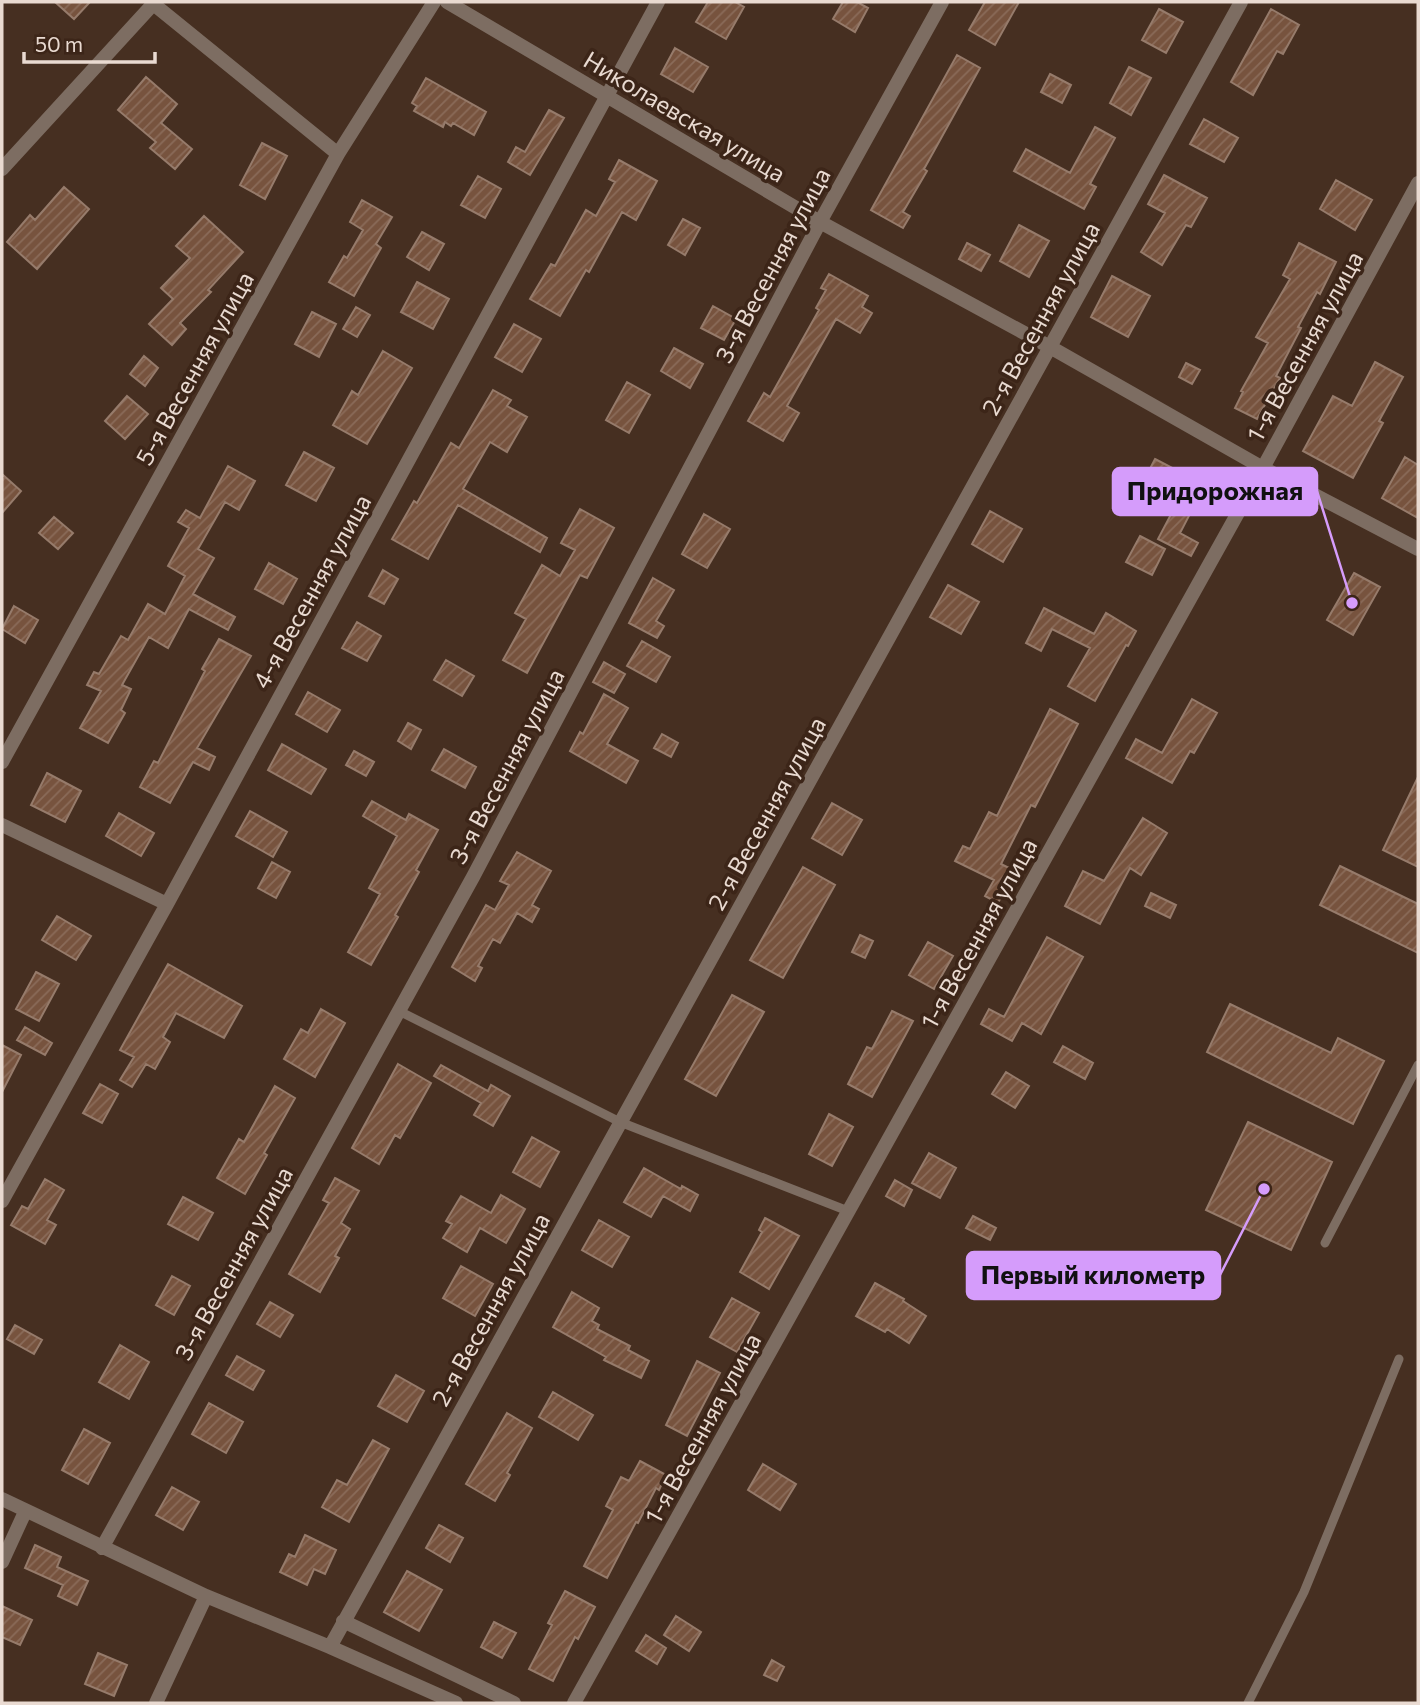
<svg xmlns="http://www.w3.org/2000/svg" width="1420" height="1705" viewBox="0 0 1420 1705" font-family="Commissioner,sans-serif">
<defs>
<pattern id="building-hatch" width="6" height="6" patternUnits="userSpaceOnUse" patternTransform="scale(1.75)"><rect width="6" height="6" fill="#77533e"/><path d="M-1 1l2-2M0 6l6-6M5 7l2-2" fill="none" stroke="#8a6b59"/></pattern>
</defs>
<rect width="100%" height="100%" fill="#462f21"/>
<path fill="url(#building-hatch)" stroke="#967b6b" stroke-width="2" d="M55,2H90L74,19Z
M708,2H735L744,7L726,39L696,22Z
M843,2H857L868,8L855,32L833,19Z
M985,2H1019L995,45L969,30Z
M1159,9L1183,22L1166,53L1142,40Z
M1271,9L1299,25L1283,54L1277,51L1253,95L1231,82Z
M675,48L708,67L693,92L661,74Z
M957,55L980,68L924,169L927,171L903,212L910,216L903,228L871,210Z
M1129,67L1151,78L1131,115L1110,103Z
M1050,74L1071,85L1062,103L1041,92Z
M146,77L177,104L161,123L192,149L175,169L150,148L156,142L118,110Z
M426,78L486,112L474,135L453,123L451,126L445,122L443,127L414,111L417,106L412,103Z
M549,110L564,118L530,175L508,162L516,147L525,152Z
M1204,119L1238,138L1224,162L1190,144Z
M1095,127L1115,138L1090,184L1096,187L1084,209L1014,171L1026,149L1070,173Z
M262,143L287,156L265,199L240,185Z
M619,160L657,181L636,220L622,212L589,272L586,270L560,316L530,299L551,264L555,266L586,210L596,216L615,182L609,179Z
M1164,175L1207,198L1191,227L1186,225L1162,265L1141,252L1165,213L1148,204Z
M478,176L501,189L485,218L461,205Z
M1336,180L1372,200L1355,230L1320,209Z
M64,187L89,209L37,269L7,242L30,215L35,220Z
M362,200L392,217L376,244L381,248L354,296L329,282L344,256L347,258L363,230L350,222Z
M204,216L243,252L208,290L211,292L180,323L186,329L172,345L149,324L173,299L161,288L190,258L176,246Z
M683,219L700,228L685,255L668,245Z
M1019,225L1049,241L1029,277L1000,261Z
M422,232L444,244L429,270L407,257Z
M967,243L990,255L981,271L959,259Z
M1299,243L1336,262L1320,294L1317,292L1298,327L1301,328L1276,376L1280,378L1257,419L1235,408L1243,392L1241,391L1268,343L1256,337L1290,279L1283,275Z
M829,274L868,296L862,307L872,313L860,333L836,319L787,406L799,413L783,441L748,421L764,393L770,397L819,310L816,308L826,290L821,288Z
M1112,276L1150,296L1128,337L1091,317Z
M417,282L449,299L433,329L401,312Z
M713,306L736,319L724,340L701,328Z
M356,307L370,315L357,337L343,329Z
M312,312L336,324L319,357L295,344Z
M514,324L541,339L522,372L495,357Z
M674,348L703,364L690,388L661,371Z
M383,351L412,368L367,444L333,425L352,391L358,395Z
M144,356L158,368L145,386L130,374Z
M1375,362L1403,377L1379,421L1383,423L1353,478L1303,451L1333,396L1352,406Z
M1186,363L1200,370L1192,384L1179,377Z
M627,382L650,395L629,433L606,420Z
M493,390L511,400L507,406L527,417L507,452L490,442L463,489L547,538L540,552L458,505L428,559L392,539L414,501L417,503L451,443L459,448Z
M127,396L148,414L125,439L105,421Z
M304,452L334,468L316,501L286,485Z
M1405,457L1418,465V518L1382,498Z
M1155,459L1205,485L1180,533L1198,543L1191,556L1158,539L1177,503L1142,484Z
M228,466L255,481L239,510L225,502L198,549L214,558L193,594L235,617L228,630L189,609L168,648L149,637L122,685L131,689L121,710L125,713L108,743L80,728L101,691L87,685L94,672L99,674L121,636L128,640L148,604L165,614L185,576L168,566L189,528L178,522L186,510L200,518Z
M2,474L21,491L2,513Z
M580,509L614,528L587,578L580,575L527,673L503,660L526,619L515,613L542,565L560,576L575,550L561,543Z
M990,511L1022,529L1003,562L972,544Z
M704,514L730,529L707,568L682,554Z
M54,517L73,533L58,549L39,533Z
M1140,536L1165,549L1152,575L1126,562Z
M269,563L297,579L283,604L255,589Z
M383,570L398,579L384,604L369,596Z
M1354,573L1380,587L1353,635L1327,620Z
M653,578L674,590L656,621L664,626L657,638L629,623Z
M948,585L979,602L961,634L930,617Z
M14,606L38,620L25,643L2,629Z
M1044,608L1094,634L1106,613L1136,631L1128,646L1126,645L1095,701L1068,686L1090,648L1052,629L1041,651L1026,643Z
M357,622L381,636L367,661L342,648Z
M219,639L251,656L197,748L215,757L209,770L193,762L170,803L140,787L154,761L158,763L205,671L202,669Z
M642,641L670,657L656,682L627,666Z
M446,660L474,676L462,696L434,680Z
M604,662L625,674L614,693L593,682Z
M308,692L340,710L327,732L296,714Z
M604,694L628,708L607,744L638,761L626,783L570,751L580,732L583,734Z
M1192,699L1217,713L1194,753L1190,751L1172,783L1126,758L1136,739L1162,753Z
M1050,709L1078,724L1035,807L1031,805L1001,864L1015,871L998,903L985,896L994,880L955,861L963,846L970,849L989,812L997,816Z
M408,723L421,730L411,749L398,741Z
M662,734L678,743L671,757L654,748Z
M282,744L326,769L311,794L268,770Z
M444,749L476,767L465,788L432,770Z
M354,751L374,762L366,776L346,765Z
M47,773L81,791L65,822L31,805Z
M1418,777V867L1383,850Z
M372,801L406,820L409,814L438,830L416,870L419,872L395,915L398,917L371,965L348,952L380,894L369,888L397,836L363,816Z
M832,803L862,820L842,855L812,838Z
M250,811L287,832L273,857L236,836Z
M119,813L154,833L141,856L106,836Z
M1143,818L1167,833L1141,875L1130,868L1100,924L1065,906L1083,871L1104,881Z
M517,852L551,871L532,905L539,909L532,922L517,913L500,943L493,939L478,966L482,968L475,981L452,967L486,905L495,910L509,885L500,881Z
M272,862L290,872L276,898L258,888Z
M1340,866L1418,904V953L1320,905Z
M803,867L835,885L783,978L750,960Z
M1151,893L1176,905L1170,918L1145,906Z
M57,916L91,936L76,960L42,940Z
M860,935L873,941L865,958L852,952Z
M1047,937L1083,957L1041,1034L1022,1023L1012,1041L981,1024L989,1009L1004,1017Z
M928,942L953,956L934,989L909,975Z
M168,964L242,1006L224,1038L176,1013L163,1037L170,1042L155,1069L146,1064L132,1087L120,1080L134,1057L120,1050Z
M36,972L59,984L39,1021L16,1009Z
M732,995L764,1012L716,1096L685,1079Z
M1230,1004L1331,1053L1338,1038L1384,1061L1353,1124L1207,1052Z
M321,1009L345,1023L315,1077L284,1059L301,1029L308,1033Z
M892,1011L913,1021L872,1097L848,1084L867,1047L872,1049Z
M25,1027L52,1043L45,1055L17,1040Z
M2,1045L21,1055L2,1092Z
M1063,1046L1093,1063L1085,1079L1054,1062Z
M398,1064L431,1083L400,1138L395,1135L379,1164L352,1148Z
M441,1065L488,1091L491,1085L510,1096L493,1126L474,1115L481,1103L434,1076Z
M1006,1072L1029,1086L1015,1108L992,1094Z
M100,1084L118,1094L102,1123L83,1113Z
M275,1086L295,1098L264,1153L267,1155L245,1194L217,1178L239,1139L244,1142Z
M829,1114L853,1127L832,1166L809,1154Z
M1248,1122L1332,1162L1291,1250L1206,1210Z
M532,1137L559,1152L540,1187L513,1172Z
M929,1153L956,1168L940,1198L912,1183Z
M644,1168L681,1189L682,1186L698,1195L690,1211L663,1196L651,1217L624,1202Z
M335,1178L359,1191L341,1223L350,1229L335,1256L339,1258L320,1292L289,1274L329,1203L323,1200Z
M45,1179L64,1190L47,1220L56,1225L45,1244L11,1225L22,1206L28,1209Z
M895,1180L912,1190L904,1206L886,1196Z
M501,1195L525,1209L506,1243L480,1228L467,1252L443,1238L452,1224L446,1221L461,1196L491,1213Z
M183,1197L213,1213L198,1240L168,1224Z
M973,1216L996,1228L990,1240L966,1228Z
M765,1218L799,1236L769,1289L740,1272L762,1232L759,1230Z
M599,1220L629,1237L612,1267L582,1250Z
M461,1266L493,1284L475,1316L443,1298Z
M172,1276L190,1286L174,1315L156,1305Z
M875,1283L904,1299L903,1301L926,1316L909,1343L887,1329L885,1332L856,1316Z
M572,1292L599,1308L592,1321L599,1325L597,1329L630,1346L628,1350L649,1361L641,1378L604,1360L606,1357L553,1327Z
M732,1298L759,1313L737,1352L710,1337Z
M270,1302L293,1315L280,1337L257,1324Z
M15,1325L42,1340L34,1354L7,1339Z
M120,1345L149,1362L129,1399L99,1382Z
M237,1356L264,1371L253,1390L226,1375Z
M697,1361L720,1373L687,1436L666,1425Z
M396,1375L424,1391L407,1422L378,1406Z
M553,1392L593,1415L578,1440L539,1417Z
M209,1403L243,1422L226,1453L192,1434Z
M507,1413L532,1428L507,1473L510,1475L495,1501L466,1484Z
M84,1429L110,1443L88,1484L62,1470Z
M373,1440L389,1449L349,1522L322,1507L337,1480L347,1485Z
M640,1461L666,1475L659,1490L656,1488L638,1523L636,1522L607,1578L584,1566L613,1510L606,1506L621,1477L629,1481Z
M763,1464L796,1484L780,1510L748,1490Z
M172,1487L199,1502L183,1530L156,1515Z
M439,1525L463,1538L450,1562L426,1548Z
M305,1535L336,1550L325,1574L314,1569L307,1585L280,1572L289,1554L295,1557Z
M35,1545L61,1557L57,1567L88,1581L77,1605L58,1596L63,1585L25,1568Z
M407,1571L442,1590L419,1631L384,1612Z
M565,1591L595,1607L578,1639L575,1637L553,1681L529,1669L552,1625L548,1623Z
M2,1606L32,1620L20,1645L2,1637Z
M676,1616L701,1632L689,1651L664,1635Z
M494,1622L516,1633L502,1658L481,1647Z
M646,1635L666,1648L657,1664L636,1651Z
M98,1653L127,1665L114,1696L85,1684Z
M772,1660L784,1667L777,1681L764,1675Z"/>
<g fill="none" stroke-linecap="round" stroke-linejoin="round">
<path stroke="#7d6d62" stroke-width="9" d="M399,1011L620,1122L848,1211
M1325,1243L1418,1065
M1248,1703L1304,1592L1399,1359"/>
<path stroke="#7d6d62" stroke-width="14" d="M151,2L338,154
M447,2L820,222L1050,347L1263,468L1418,549
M2,169L155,2
M2,762L338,154L434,2
M2,825L167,904
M2,1201L167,904L658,2
M2,1499L206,1596L330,1647L456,1703
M102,1548L473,877L820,222L942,2
M2,1562L25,1512
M343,1621L514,1703
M330,1647L1241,2
M156,1703L206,1596
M574,1703L1263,468L1418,183"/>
</g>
<g text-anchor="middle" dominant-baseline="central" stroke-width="7" stroke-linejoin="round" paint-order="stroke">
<g font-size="24" fill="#e9dad1" stroke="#3c2518">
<text transform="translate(685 116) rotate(31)">Николаевская улица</text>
<text transform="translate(772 265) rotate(-62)">3-я Весенняя улица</text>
<text transform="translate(1040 318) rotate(-61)">2-я Весенняя улица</text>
<text transform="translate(1304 346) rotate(-61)">1-я Весенняя улица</text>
<text transform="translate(194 368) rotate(-61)">5-я Весенняя улица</text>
<text transform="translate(311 591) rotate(-61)">4-я Весенняя улица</text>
<text transform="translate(506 766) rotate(-62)">3-я Весенняя улица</text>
<text transform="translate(766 813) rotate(-61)">2-я Весенняя улица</text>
<text transform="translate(978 933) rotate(-61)">1-я Весенняя улица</text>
<text transform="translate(233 1263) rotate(-61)">3-я Весенняя улица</text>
<text transform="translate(490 1309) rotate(-61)">2-я Весенняя улица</text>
<text transform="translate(702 1428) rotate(-61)">1-я Весенняя улица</text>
</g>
</g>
<path fill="none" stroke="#d59cfb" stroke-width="2.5" d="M1352 603L1317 491M1264 1189L1220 1275"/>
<g fill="#d59cfb" stroke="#3c2518" stroke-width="2.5">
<circle cx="1352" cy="603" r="7"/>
<circle cx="1264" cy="1189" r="7"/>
</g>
<g fill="#d59cfb" stroke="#d59cfb" stroke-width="2.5">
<rect x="1113" y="468" width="204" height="47" rx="7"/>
<rect x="967" y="1252" width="253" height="47" rx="7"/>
</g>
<g font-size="26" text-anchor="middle" font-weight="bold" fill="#111">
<text x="1215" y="500">Придорожная</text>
<text x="1093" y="1284">Первый километр</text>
</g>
<rect width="1420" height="1705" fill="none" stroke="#e9dad1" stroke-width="7"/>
<path d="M24 52v10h131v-10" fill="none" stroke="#e9dad1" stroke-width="3.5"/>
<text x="35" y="52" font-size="21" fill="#e9dad1" stroke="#3c2518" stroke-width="5" paint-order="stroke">50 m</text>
</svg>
